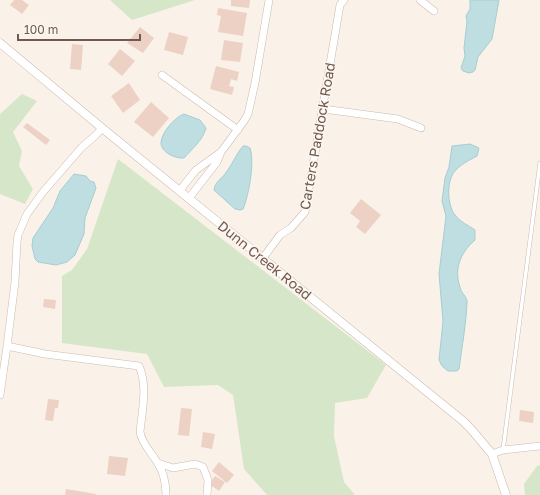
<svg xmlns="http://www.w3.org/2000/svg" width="540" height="495" viewBox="0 0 540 495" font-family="'Golos Text',sans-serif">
<rect width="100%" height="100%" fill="#faf2e9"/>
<path fill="#d6e6c9" d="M110,0H195L132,20Z
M22,94L37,101L13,132L22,151L19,166L33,189L25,204L0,194V114Z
M118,159L386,365L367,398L335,403L334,436L344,482L355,495H267L244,469L233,395L218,385L164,387L147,354L62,343V276L72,270L87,249Z
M540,465V495H525L524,484L537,466Z"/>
<path fill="#bfdee1" stroke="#a7cdd1" d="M470,0H499L492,39L478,57L475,70L473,72L469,73L463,71L461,68L465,56L464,48L467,21L466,16L470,9Z
M184,114L200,120L206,128C203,140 192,149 184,158C176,159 160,152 161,142C162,132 175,117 184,114Z
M470,144L479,148L477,156C470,160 461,164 456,170C446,179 447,205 455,215C460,222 468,225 475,230V240C460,253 453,270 461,290C463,295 468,298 467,303C466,325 462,347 459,369L457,371H448L442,366L439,360L443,321L439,274L446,216L442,201L445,178L449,167L452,146Z
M243,146H246L250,148C255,161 249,195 243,209L240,210L235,209L214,190C215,182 221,179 225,174C232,165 236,154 243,146Z
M74,174L86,176L90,181L94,182L96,188L85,218L84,234L75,255L67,262L56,265L38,262L35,259L32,246L33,238L53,208L60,191Z"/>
<path fill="#ecd1c4" d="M14,0H22L29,5L22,14L10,5Z
M231,0H250L249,8L231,6Z
M218,8L247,13L243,36L218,32L221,16L217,15Z
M140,27L154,38L143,53L127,43Z
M169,32L188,37L183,55L164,50Z
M224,40L243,43L240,62L221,60Z
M72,44L83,45L81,70L70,69Z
M120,49L135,61L122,76L108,64Z
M216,66L239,72L237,81L231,79L229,86L234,87L232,95L210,89Z
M129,83L140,100L123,113L111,96Z
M151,102L169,118L153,137L134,122Z
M27,123L50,140L46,145L23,127Z
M361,199L381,215L365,234L356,227L360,221L350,213Z
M44,299L56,300L55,309L43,307Z
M48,399L59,400L58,408H55L53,421L45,420Z
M181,408L192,409L189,436L178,435Z
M520,410L534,412L533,423L519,421Z
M203,432L215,434L212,449L201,447Z
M109,456L128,458L125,476L107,474Z
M219,462L234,475L227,483L212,471Z
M215,476L225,482L219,491L209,484Z
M66,489L96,494V495H65Z"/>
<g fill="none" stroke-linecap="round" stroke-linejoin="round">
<g stroke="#cabab0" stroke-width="4.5">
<path id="service" d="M503,450L540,163"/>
</g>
<g stroke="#cabab0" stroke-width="8">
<path id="minor" d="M420,0L434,11
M162,75L238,130
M323,109L398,119L421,128
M102,128L96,135L82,147L43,192L27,214L18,235L17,242L15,282L7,346L45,354L139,366C148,386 142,411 140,432C142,444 151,452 157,462C163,471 166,484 166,495
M180,190L196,170L221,152
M189,198L217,162L221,152L244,121L248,114L255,83L269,0
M263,258L280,235L291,228L305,212L340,5L344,0
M0,395L7,346
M492,454L503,450L540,446
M158,463L173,468L195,464L203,467L208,480L207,495"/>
</g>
<g stroke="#cabab0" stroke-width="9">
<path id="tertiary" d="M0,43L102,128L463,421L471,429L492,454L506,495"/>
</g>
<use href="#service" stroke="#fff" stroke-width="3.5"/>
<use href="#minor" stroke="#fff" stroke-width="7"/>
<use href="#tertiary" stroke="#fff" stroke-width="8"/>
</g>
<g text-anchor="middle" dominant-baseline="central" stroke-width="3" stroke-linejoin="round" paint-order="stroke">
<g font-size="14" fill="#715950" stroke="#fdf6ef">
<text transform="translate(317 136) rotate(-80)">Carters Paddock Road</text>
<text transform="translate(265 260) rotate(39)">Dunn Creek Road</text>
</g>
</g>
<path d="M18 34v6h122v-6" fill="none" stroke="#715950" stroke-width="2"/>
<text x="24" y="34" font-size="12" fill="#715950" stroke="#fdf6ef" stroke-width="3" paint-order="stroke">100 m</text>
</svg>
